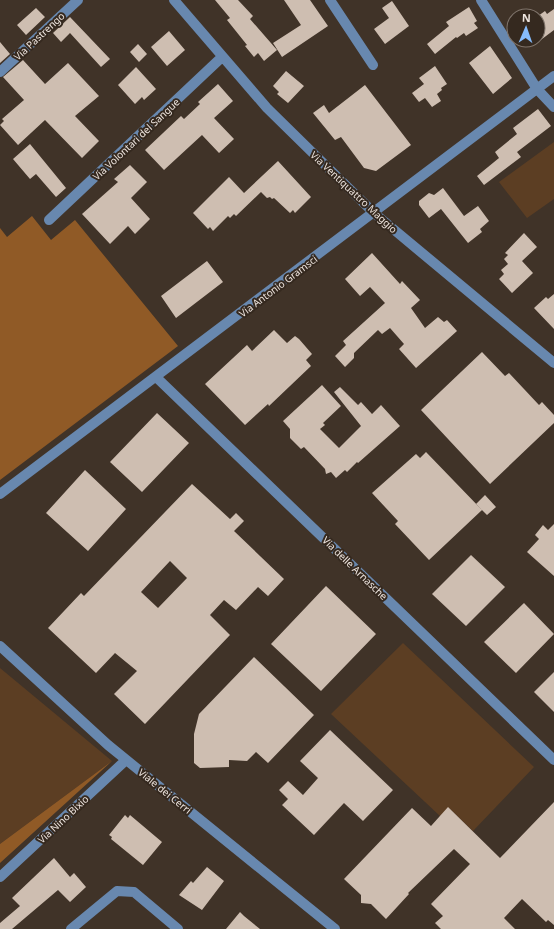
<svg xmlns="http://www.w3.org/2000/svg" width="554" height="929" viewBox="0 0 554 929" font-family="'Noto Sans',sans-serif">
<rect width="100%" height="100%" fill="#403328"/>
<path fill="#5c3e23" d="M554,142V199L527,218L499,182Z
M403,643L534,767L473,831L449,808L440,816L331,714Z
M0,668L112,761L0,844Z"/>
<path fill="#905a26" d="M32,216L51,240L75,220L178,346L0,480V228L7,237Z
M112,761L0,863V844Z"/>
<path fill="#cebeb1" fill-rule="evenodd" d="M215,0H238L253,16L250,19L277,50L264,61L258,53L254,57L245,46L247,45L227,20L230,18Z
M284,0H310L328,26L282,57L273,43L301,25Z
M392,1L409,26L385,44L374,29L389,18L382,8Z
M469,7L477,21L474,23L478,28L466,36L464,33L457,38L456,37L435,54L427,44L449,26L446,22Z
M36,8L45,17L26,35L17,25Z
M554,9V30L538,42V16L545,11L547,14Z
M70,17L110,59L101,67L70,33L61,42L53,33Z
M169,31L185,50L167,66L151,47Z
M0,42L10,54L0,63Z
M138,44L147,54L139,62L130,52Z
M490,46L512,78L493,94L469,63Z
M23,60L45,84L68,63L99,96L75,116L99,141L82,158L45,120L18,145L0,125L4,121L2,119L24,100L3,77Z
M435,66L447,84L441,88L442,90L437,94L441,101L432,107L425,98L419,102L412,93L424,84L419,78Z
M136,67L156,89L144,100L142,97L135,104L118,85Z
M286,71L304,86L288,103L277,94L279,92L273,86Z
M218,84L233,101L214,118L234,139L219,153L202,135L164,170L145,150L181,116L184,119L200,104L198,102Z
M365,85L411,145L376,171L364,168L341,137L335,140L313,113L324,105L329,113Z
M538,109L551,126L517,152L521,157L484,185L477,176L499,158L495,152L517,134L513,128Z
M30,144L66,188L56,197L36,174L30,179L13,159Z
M278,161L311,197L295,213L293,210L290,213L274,198L272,199L270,197L267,198L261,192L236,216L234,214L230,218L228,216L213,231L210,227L208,229L193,213L229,177L244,193Z
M130,165L147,182L131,198L150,219L135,234L128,226L110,244L82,214L118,182L114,179Z
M443,188L464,216L478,206L489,221L480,229L482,232L468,243L441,209L429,218L419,205V201L429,193L434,195Z
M524,233L537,247L522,261L533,273L512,293L499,279L504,274L501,270L508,264L504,259L508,255L505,253Z
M372,253L400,284L402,281L420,300L411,308L425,328L438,317L444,322L447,320L457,331L416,368L399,349L404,344L390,328L382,334L378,330L354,353V358L345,367L335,356L346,345L343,341L385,303L370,287L360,296L345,279Z
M207,261L223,282L176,318L161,296Z
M554,294V329L534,308L546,297L548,299Z
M274,330L287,343L295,336L299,339L312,354L306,360L311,366L269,406L268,404L245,425L205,384L247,345L252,351Z
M482,352L505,376L509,373L539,405L542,402L554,415V423L490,484L421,410Z
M322,385L341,406L323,423L325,425L320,429L339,448L361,426L334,392L340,387L358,405L361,402L372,414L381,405L400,426L358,463L357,462L347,472L345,470L336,478L331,472L326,474L325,469L304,447L301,449L290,438V429L283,421Z
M157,413L189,443L142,492L110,462Z
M426,452L482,510L429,560L395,524L398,521L372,493L416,454L420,458Z
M85,470L126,509L88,551L46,513Z
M192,484L230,519L236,513L244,521L234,531L284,579L268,596L258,587L236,610L224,600L210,615L230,635L145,724L114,694L137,671L115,653L96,673L48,628L81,593L84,596ZM170,561L187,578L158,608L141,592Z
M485,495L496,507L487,515L476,504Z
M554,524V576L527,552L539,539L535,535L543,525L548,530Z
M471,555L505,587L466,626L432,594Z
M326,586L376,634L321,691L271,644Z
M524,603L554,634L516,673L484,642Z
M254,657L314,715L268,763L256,752L247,761L229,760V767L200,768L194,763V734L199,714Z
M554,672V712L534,692Z
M330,730L393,790L363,821L344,803L314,835L282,805L288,799L279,790L288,781L303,795L318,778L300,761Z
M554,802V925L548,920L546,922L522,899L504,918L515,929H441L435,923L443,916L431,904L470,864L454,849L408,893L409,894L386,919L371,904L361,903V895L344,879L412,808L431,826L448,807L500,858Z
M125,815L128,818L130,815L162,842L143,865L111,839L112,837L109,835Z
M54,858L70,877L74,873L86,887L70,902L58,890L12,929H0V923L20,906L12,898Z
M207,867L224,881L202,910L179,895L191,881L193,883Z
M240,912L244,916L260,929H226Z"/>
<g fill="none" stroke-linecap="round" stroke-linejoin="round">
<path stroke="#6888af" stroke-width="10" d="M174,0L267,108L374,213L554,363
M330,0L373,65
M481,0L537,89L554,107
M0,72L78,0
M49,220L222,57
M156,377L554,760
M0,494L554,76
M0,646L108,745L335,929
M0,877L126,760
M71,929L117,891L134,892L178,929"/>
</g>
<g text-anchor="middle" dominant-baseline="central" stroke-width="4" stroke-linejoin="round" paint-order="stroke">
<g font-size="10" fill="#ede4de" stroke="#35291f">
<text transform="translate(39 36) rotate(-43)">Via Pastrengo</text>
<text transform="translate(136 139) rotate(-43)">Via Volontari del Sangue</text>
<text transform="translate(354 192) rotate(43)">Via Ventiquattro Maggio</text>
<text transform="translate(278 286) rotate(-37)">Via Antonio Gramsci</text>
<text transform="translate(355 568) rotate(44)">Via delle Arnasche</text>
<text transform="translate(165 791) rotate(39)">Viale dei Cerri</text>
<text transform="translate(63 819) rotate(-43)">Via Nino Bixio</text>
</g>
</g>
<g transform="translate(526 28) rotate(2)"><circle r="19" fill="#35291f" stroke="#7f746b"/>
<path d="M0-3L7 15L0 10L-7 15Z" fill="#86bbfb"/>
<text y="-6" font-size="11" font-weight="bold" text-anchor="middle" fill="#ede4de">N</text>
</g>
</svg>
